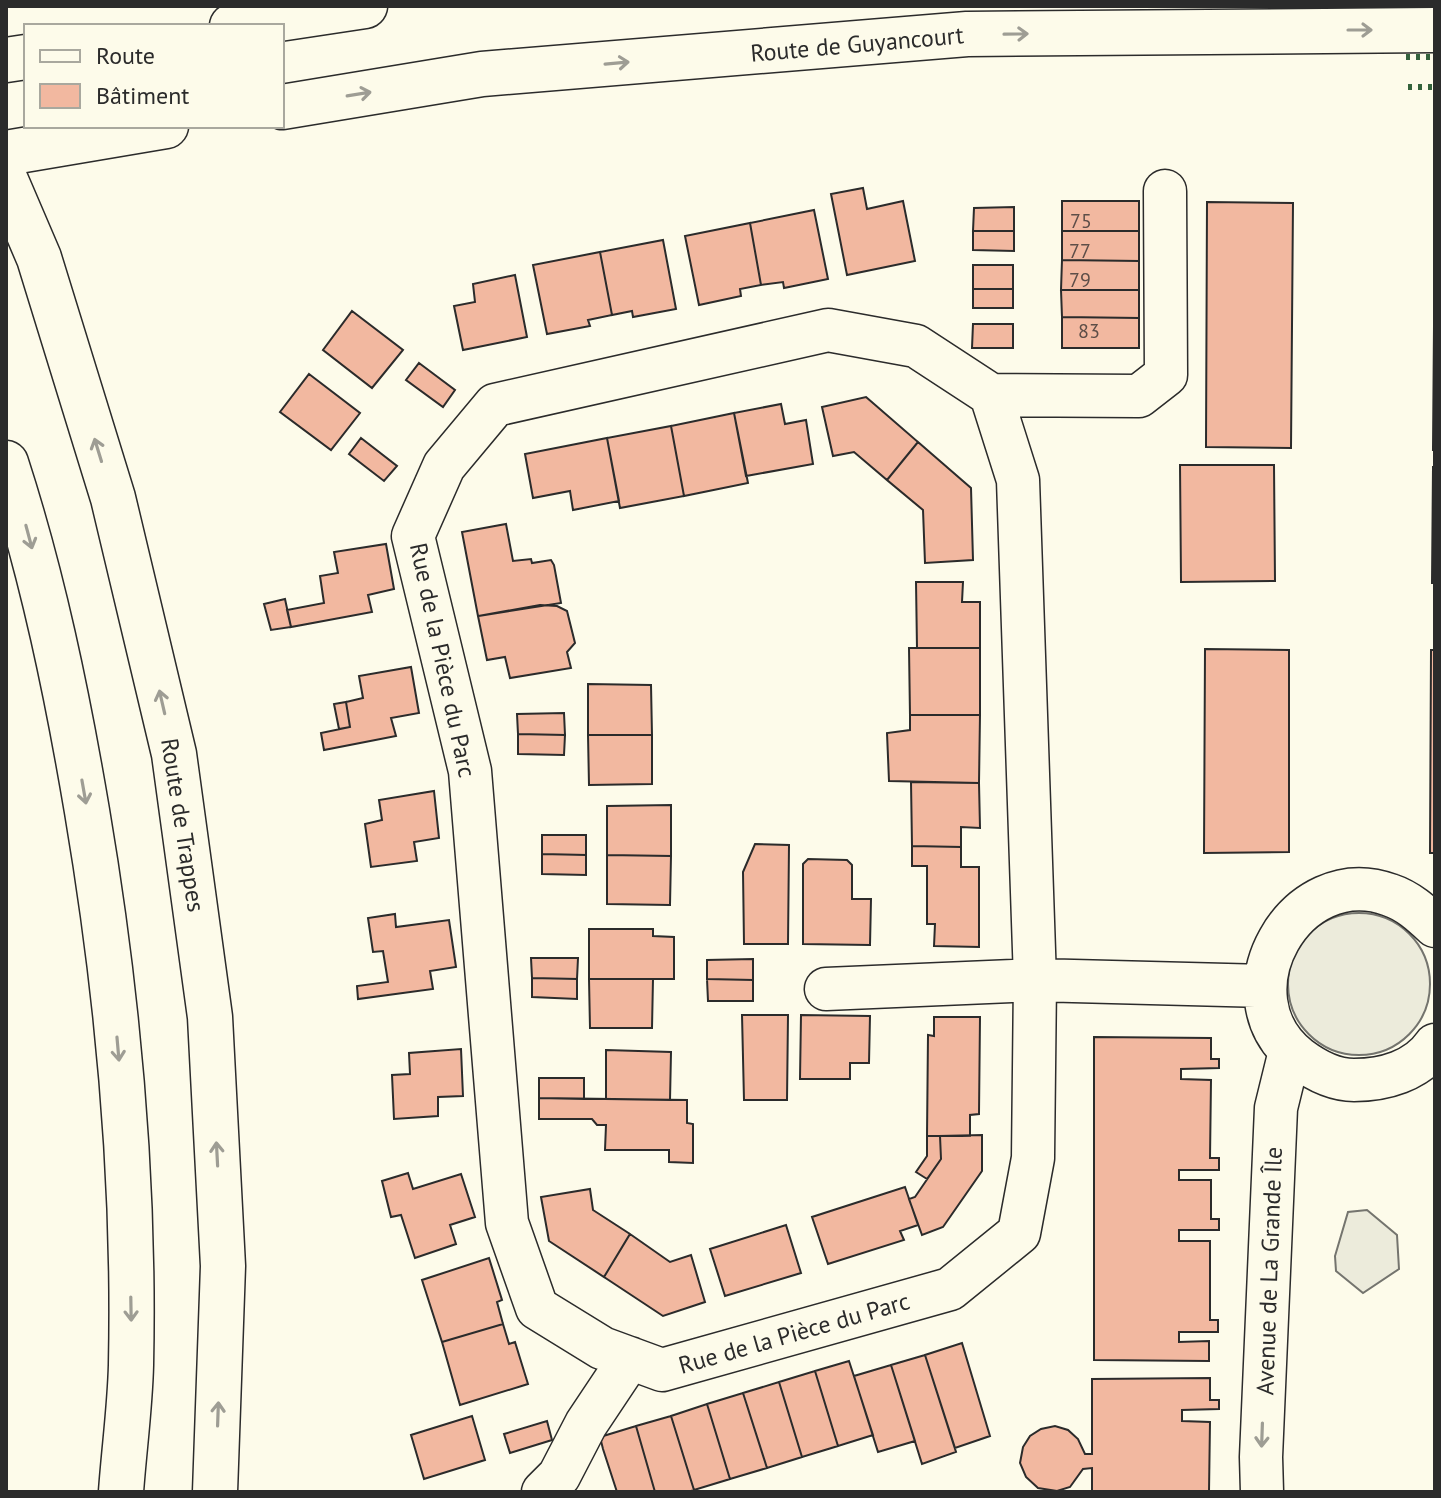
<svg xmlns="http://www.w3.org/2000/svg" width="1441" height="1498" viewBox="0 0 1441 1498" font-family="'PT Sans',sans-serif">
<rect width="100%" height="100%" fill="#fdfbea"/>
<path fill="#ecebdb" stroke="#74746e" stroke-width="2" d="M1288 984a71 71 0 1 1 142 0a71 71 0 1 1-142 0Z
M1367,1210L1397,1235L1399,1269L1363,1293L1336,1271L1335,1256L1348,1212Z"/>
<path fill="#f2b8a0" stroke="#2b2b2b" stroke-width="2" d="M863,188L867,209L903,201L915,261L847,275L831,194Z
M1062,201H1139V231H1062Z
M1207,202L1293,203L1291,448L1206,447Z
M1435,204V450H1433Z
M1014,207V231H973L974,208Z
M814,210L828,279L784,288L783,282L761,285L750,223Z
M750,223L761,285L740,289L741,296L699,305L685,236Z
M973,231H1014V251L973,250Z
M1062,231H1139V261L1062,260Z
M663,240L676,309L633,317L632,311L612,315L600,252Z
M600,252L612,315L588,320L590,326L547,334L533,265Z
M1062,260L1139,261V290H1061Z
M973,265H1013V289H973Z
M515,275L527,337L463,350L454,306L475,302L473,284Z
M973,289H1013V308H973Z
M1061,290H1139V318L1062,317Z
M352,311L403,350L372,388L323,350Z
M1062,317L1139,318V348H1062Z
M973,324H1013V348H972Z
M419,363L455,390L443,407L406,380Z
M309,374L360,413L331,450L280,412Z
M866,397L918,442L887,480L854,452L833,456L822,407Z
M781,404L785,424L806,420L813,464L746,476L734,413Z
M734,413L748,483L684,496L671,426Z
M671,426L684,496L620,508L607,438Z
M361,438L397,466L384,481L349,454Z
M607,438L619,501L573,510L570,491L533,498L525,454Z
M918,442L971,488L973,560L925,563L923,510L887,480Z
M1180,465H1274L1275,581L1181,582Z
M1433,467H1435V583H1432Z
M506,524L513,561L531,559L532,563L551,560L554,565L561,603L478,616L462,532Z
M386,544L394,589L368,595L372,612L291,627L287,610L324,603L320,576L338,573L334,552Z
M916,582H963L962,602H980V648H917Z
M285,599L291,627L271,630L264,604Z
M540,605L557,606L567,611L575,643L567,652L571,668L510,678L505,657L487,660L478,616Z
M909,648H980V715H910Z
M1205,649L1289,650V852L1204,853Z
M1431,650H1435V853H1430Z
M411,667L419,713L391,718L396,736L324,750L321,733L350,727L346,702L363,698L359,676Z
M588,684L651,685L652,735H588Z
M346,702L350,727L339,729L334,704Z
M564,713L565,735L518,734L517,714Z
M910,715H980L979,783L889,781L887,733L910,730Z
M518,734L565,735L564,755L518,754Z
M588,735H652V784L589,785Z
M911,782L979,783L980,828L961,827V847L912,846Z
M434,791L439,838L414,842L417,861L371,867L365,824L382,820L379,800Z
M671,805V856L607,855V806Z
M542,835H586V855L542,854Z
M755,844L789,845L788,944H744L743,872Z
M912,846L961,847V867H979V947L934,946L935,924H927V866H912Z
M542,854L586,855V875L542,874Z
M607,855L671,856L670,905L607,904Z
M808,859L847,860L852,865V899H871L870,945L803,944V864Z
M395,914L396,927L449,920L456,967L430,971L433,989L358,999L357,986L388,982L383,951L373,952L368,918Z
M589,929H653V936L674,937V979H589Z
M531,958H578L577,979L532,978Z
M753,959V980L707,979V960Z
M532,978L577,979V999L532,997Z
M589,979H653L652,1028H590Z
M707,979L753,980V1001H708Z
M742,1015H788L787,1100H744Z
M801,1015L870,1016L869,1063H850V1079H800Z
M934,1017H980L979,1114L970,1115V1136H927L928,1035L934,1036Z
M1094,1037L1211,1038V1059H1219V1068L1181,1069V1079L1211,1080L1210,1158H1219V1170H1179V1180H1211V1219H1219V1230H1179V1241H1210V1320H1218V1332H1179V1342L1209,1341V1361L1094,1360Z
M461,1049L463,1096L438,1097V1116L394,1119L392,1075L410,1074L409,1053Z
M606,1050L671,1052L670,1100L606,1099Z
M539,1078H584V1099L539,1098Z
M539,1098L687,1100V1123L693,1124V1163L669,1162V1150H605L606,1125H597L592,1119H539Z
M982,1135V1171L943,1227L922,1235L909,1199L915,1197L941,1159L940,1136Z
M927,1136H940L941,1159L927,1179L916,1172L927,1156Z
M408,1173L413,1189L461,1174L475,1217L450,1225L456,1244L415,1258L401,1215L391,1217L382,1181Z
M905,1187L918,1225L900,1231L904,1240L828,1264L812,1217Z
M590,1189L593,1210L630,1234L604,1277L549,1241L541,1197Z
M786,1225L801,1273L725,1296L710,1249Z
M630,1234L670,1262L691,1255L705,1302L663,1316L604,1277Z
M489,1258L502,1300L497,1302L503,1324L442,1342L422,1280Z
M503,1324L509,1344L515,1342L528,1384L460,1405L442,1342Z
M962,1343L990,1436L955,1448L925,1355Z
M925,1355L956,1452L922,1464L891,1365Z
M849,1361L873,1435L838,1446L815,1371Z
M891,1365L915,1441L878,1452L854,1376Z
M815,1371L838,1446L802,1457L779,1382Z
M1210,1378V1400H1219V1409L1182,1410V1421L1210,1422L1209,1492H1092V1468L1083,1469L1070,1487L1057,1491L1038,1488L1026,1477L1020,1463L1023,1447L1030,1436L1041,1429L1055,1426L1068,1430L1078,1439L1085,1454H1092V1379Z
M779,1382L802,1457L767,1468L743,1393Z
M743,1393L767,1468L730,1479L707,1404Z
M707,1404L730,1479L694,1490L671,1416Z
M472,1416L485,1460L424,1479L411,1435Z
M671,1416L694,1490L688,1492H655L636,1426Z
M547,1421L552,1440L510,1453L504,1434Z
M636,1426L655,1492H617L603,1449L600,1437Z"/>
<g fill="none" stroke-linecap="round" stroke-linejoin="round">
<g stroke="#2b2b2b" stroke-width="45">
<path id="minor" d="M991,395L1139,396L1166,375L1165,191
M1435,926C1421,913 1408,901 1390,895C1295,860 1219,996 1299,1058C1315,1070 1334,1080 1354,1080C1384,1080 1417,1071 1435,1045
M826,989L1035,980L1033,1158L1019,1233L950,1289L662,1370L602,1348L537,1308L507,1223L470,771L413,536L444,466L495,405L828,330L916,346L991,395L1018,480L1035,980L1265,986
M543,1492L559,1476L586,1424L630,1358
M1262,1492L1261,1457L1276,1108L1290,1051"/>
</g>
<g stroke="#2b2b2b" stroke-width="47">
<path id="secondary" d="M232,26L365,6
M6,60L26,57
M282,107L482,74L967,34L1435,30
M6,153L166,126
M6,181L39,258L113,498L174,754L210,1017L223,1266L215,1492
M6,463C43,577 67,693 87,811C118,994 135,1179 131,1365C130,1407 124,1450 121,1492"/>
</g>
<use href="#minor" stroke="#fdfbea" stroke-width="42"/>
<use href="#secondary" stroke="#fdfbea" stroke-width="44"/>
<path stroke="#34623c" stroke-width="6" stroke-dasharray="4 6" stroke-linecap="butt" d="M1406,57H1435
M1408,87H1435"/>
</g>
<defs><path id="oneway-shaft" d="M-6 0H5M1.5-3L5.5 0L1.5 3" fill="none" stroke-width="1.6" stroke-linecap="round" stroke-linejoin="round" transform="scale(2)"/></defs>
<g stroke="#9e9d94">
<use href="#oneway-shaft" transform="translate(1360 30)"/>
<use href="#oneway-shaft" transform="translate(1016 34) rotate(-1)"/>
<use href="#oneway-shaft" transform="translate(617 63) rotate(-5)"/>
<use href="#oneway-shaft" transform="translate(359 94) rotate(-9)"/>
<use href="#oneway-shaft" transform="translate(98 450) rotate(-107)"/>
<use href="#oneway-shaft" transform="translate(29 537) rotate(75)"/>
<use href="#oneway-shaft" transform="translate(162 702) rotate(-103)"/>
<use href="#oneway-shaft" transform="translate(84 792) rotate(80)"/>
<use href="#oneway-shaft" transform="translate(118 1049) rotate(85)"/>
<use href="#oneway-shaft" transform="translate(217 1154) rotate(-93)"/>
<use href="#oneway-shaft" transform="translate(131 1309) rotate(89)"/>
<use href="#oneway-shaft" transform="translate(218 1414) rotate(-88)"/>
<use href="#oneway-shaft" transform="translate(1262 1435) rotate(92)"/>
</g>
<g text-anchor="middle" dominant-baseline="central" stroke-width="6" stroke-linejoin="round" paint-order="stroke">
<g font-size="20" fill="#5d4e48">
<text x="1081" y="221">75</text>
<text x="1080" y="251">77</text>
<text x="1080" y="280">79</text>
<text x="1089" y="331">83</text>
</g>
<g font-size="24" fill="#2b2b2b" stroke="#fdfbea">
<text transform="translate(857 44) rotate(-5)">Route de Guyancourt</text>
<text transform="translate(443 660) rotate(78)">Rue de la Pièce du Parc</text>
<text transform="translate(183 825) rotate(81)">Route de Trappes</text>
<text transform="translate(1269 1271) rotate(-88)">Avenue de La Grande Île</text>
<text transform="translate(794 1333) rotate(-16)">Rue de la Pièce du Parc</text>
</g>
</g>
<rect width="1441" height="1498" fill="none" stroke="#2b2b2b" stroke-width="16"/>
<rect x="24" y="24" width="260" height="104" fill="#fdfbea" stroke="#a9a89e" stroke-width="2"/>
<rect x="40" y="50" width="40" height="12" fill="#fdfbea" stroke="#a9a89e" stroke-width="2"/>
<text x="96" y="64" font-size="24" fill="#2b2b2b">Route</text>
<rect x="40" y="84" width="40" height="24" fill="#f2b8a0" stroke="#a9a89e" stroke-width="2"/>
<text x="96" y="104" font-size="24" fill="#2b2b2b">Bâtiment</text>
</svg>
